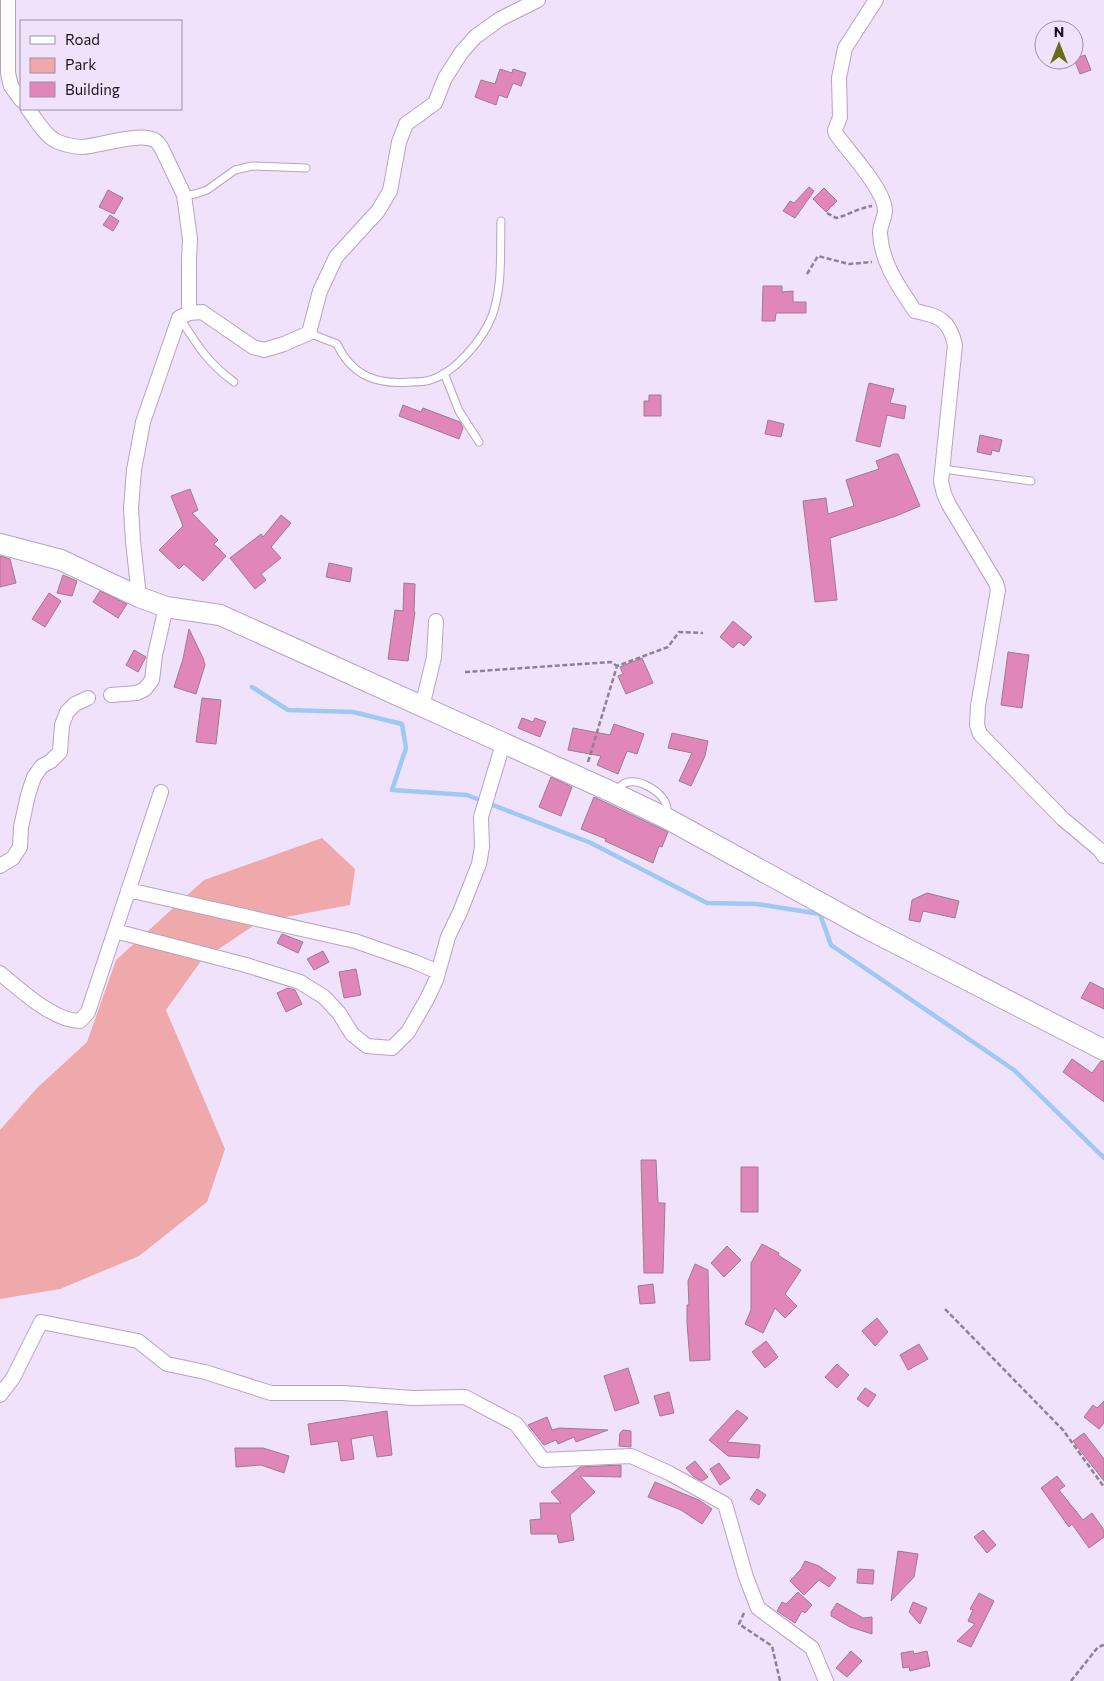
<svg xmlns="http://www.w3.org/2000/svg" width="1104" height="1681" viewBox="0 0 1104 1681" font-family="Commissioner,sans-serif">
<rect width="100%" height="100%" fill="#f1e2fb"/>
<path fill="#f0a9ab" d="M322,838L355,869L350,905L259,922L201,961L166,1010L225,1149L207,1202L139,1256L60,1289L0,1299V1130L37,1088L87,1042L116,960L204,880Z"/>
<g fill="none" stroke-linecap="round" stroke-linejoin="round">
<path stroke="#9dc9f3" stroke-width="4.5" d="M252,687L288,710L353,712L402,724L406,748L392,790L467,795L591,843L707,903L757,904L820,914L831,945L1014,1070L1104,1158"/>
</g>
<path fill="#e186ba" stroke="#9c7c8d" d="M1085,55L1091,70L1080,74L1074,59Z
M500,69L512,73L513,69L526,73L521,86L513,83L507,98L499,95L496,105L475,97L481,80L495,84Z
M809,187L814,191L795,218L783,211L790,201L794,203Z
M824,188L837,201L826,212L813,199Z
M108,190L123,198L114,214L99,207Z
M110,215L119,221L113,231L103,225Z
M763,286H782V292L793,291V302H806V313H776L775,321H762Z
M869,383L894,389L890,403L906,406L904,419L887,415L880,447L856,441Z
M649,395H661V416H644V401H649Z
M403,405L421,412L423,408L460,422L463,428L459,439L399,416Z
M768,420L784,424L781,437L765,434Z
M980,435L1002,440L999,452L992,450L991,455L977,452Z
M894,454H898L920,506L896,516L830,538L837,600L815,602L803,501L826,498L828,514L854,506L846,480L879,469L876,461Z
M190,489L198,510L192,513L218,540L214,544L226,556L203,581L184,564L179,569L159,550L183,526L171,496Z
M281,515L291,523L271,547L281,558L261,574L266,580L255,589L230,558L261,534L263,537Z
M0,556L10,559L16,583L0,587Z
M329,563L352,568L350,582L326,577Z
M63,575L77,581L72,596L57,593Z
M404,583L415,584L414,612H415L408,661L388,659L395,610L403,611Z
M100,591L127,604L118,618L93,602Z
M49,593L61,601L45,627L32,619Z
M733,621L752,637L744,646L739,642L733,648L720,637Z
M189,629L203,658L205,665L196,694L174,687L183,659Z
M134,650L146,657L138,672L126,665Z
M1008,652L1029,655L1022,708L1001,705Z
M642,658L653,683L626,694L618,676L623,674L620,667Z
M202,698L221,700L216,744L196,742Z
M522,718L533,722L535,718L546,722L540,737L518,728Z
M614,724L644,734L637,754L627,751L618,774L597,765L601,756L568,750L573,728L610,735Z
M672,733L708,741L705,756L691,786L679,781L692,753L668,748Z
M551,777L572,787L561,816L539,807Z
M594,797L668,832L662,847L659,846L653,863L605,841L606,839L581,829Z
M927,893L959,901L955,918L923,911L920,922L909,920L912,900Z
M282,934L303,942L298,953L277,943Z
M323,951L329,962L314,970L307,959Z
M356,969L361,995L344,998L339,972Z
M1090,982L1104,989V1009L1081,998Z
M288,988L295,990L302,1004L286,1012L277,993Z
M1072,1059L1092,1073L1101,1061L1104,1062V1102L1063,1072Z
M641,1160H656L658,1203H665L663,1273H644Z
M741,1167H758V1212H741Z
M762,1244L779,1253L778,1255L801,1270L785,1294L797,1306L785,1318L775,1308L763,1333L745,1324L751,1310V1263Z
M727,1246L741,1260L724,1277L711,1263Z
M695,1264L708,1270L710,1360L690,1361L687,1323V1305H689L688,1281Z
M653,1284L655,1303L640,1304L638,1286Z
M877,1318L888,1332L875,1346L862,1331Z
M766,1341L778,1357L765,1368L752,1352Z
M919,1344L928,1359L908,1370L900,1355Z
M837,1364L849,1375L837,1388L825,1377Z
M628,1368L639,1403L615,1411L604,1376Z
M865,1388L876,1395L868,1407L857,1399Z
M669,1392L674,1413L660,1416L654,1396Z
M1104,1401V1423L1099,1429L1084,1417L1093,1405L1097,1408Z
M737,1410L748,1418L727,1442L760,1445L759,1458L728,1456L709,1440Z
M387,1411L392,1455L377,1457L373,1435L351,1439L354,1459L341,1461L338,1441L311,1445L308,1424Z
M547,1417L552,1430L559,1428L608,1430L576,1442L574,1437L558,1444L556,1440L544,1445L528,1425Z
M623,1430L631,1431V1447L619,1446L620,1433Z
M1084,1433L1104,1459V1481L1073,1441Z
M235,1448H263L289,1456L284,1473L261,1465L236,1467Z
M695,1461L708,1477L702,1481L694,1477L686,1468Z
M719,1463L730,1478L720,1485L710,1469Z
M621,1465V1477L580,1476L595,1492L570,1515L574,1540L559,1543L557,1534H531L530,1520L541,1519L540,1503H561L551,1492L580,1467Z
M1057,1476L1065,1486L1059,1490L1083,1520L1092,1513L1104,1530V1537L1089,1548L1072,1524L1069,1527L1041,1488Z
M655,1482L699,1500L712,1509L702,1524L681,1510L648,1497Z
M757,1489L766,1495L759,1505L750,1499Z
M983,1530L996,1545L987,1553L974,1537Z
M898,1551L918,1554L914,1577L891,1601Z
M805,1561L819,1566L836,1578L829,1587L819,1580L804,1595L790,1581L801,1569Z
M858,1569L874,1570L873,1584L857,1583Z
M798,1592L812,1605L805,1613L802,1611L795,1623L777,1611L782,1602L786,1604Z
M979,1593L994,1601L971,1647L957,1641L975,1624L968,1621L973,1610L970,1609Z
M913,1602L927,1608L920,1624L909,1612Z
M837,1603L863,1618L872,1617V1634L850,1627L831,1616V1612Z
M851,1651L862,1661L847,1677L836,1668Z
M913,1651L914,1654L927,1651L930,1666L910,1671L909,1667L903,1668L901,1653Z"/>
<g fill="none" stroke-linecap="round" stroke-linejoin="round">
<g stroke="#b6a3c1" stroke-width="9">
<path id="lane" d="M184,195L195,194L207,190L235,170L252,166L306,168
M180,318C197,345 208,363 234,382
M309,333L337,344C352,376 377,385 411,382C417,382 425,382 430,380C455,373 483,339 492,316C503,286 500,252 501,221
M444,373L459,411L479,442
M943,469L1031,481
M616,791C619,788 622,784 625,783C639,778 661,791 666,804C667,808 667,812 668,816"/>
</g>
<g stroke="#b6a3c1" stroke-width="16">
<path id="street" d="M8,0V73L11,86L21,100
M876,0L845,48L839,78L840,117L835,130L836,134C850,153 875,180 883,201C889,216 879,223 880,234C882,264 899,287 915,311C939,316 949,319 955,345L941,481L944,494L949,505L996,583L998,590L978,706L977,725L980,734L1063,819L1100,850L1104,856
M28,109C36,119 44,135 56,141C63,144 75,147 83,147C100,146 141,131 156,141C157,141 160,146 161,147L184,195L190,239L189,260V313
M139,597L133,541L131,508L134,470L143,422L179,318L189,313L202,312L253,347L264,350L284,344L309,333L320,291L336,257L378,211L390,191L399,142L406,124L435,103L445,78L461,53L475,37L500,19L538,0
M111,695L137,693L145,689L152,680L155,655L166,607
M422,707L434,657L436,621
M0,866L13,858L20,847L21,827L28,795L34,777L42,766L51,761L60,752L62,725L67,712L75,704L88,698
M128,890L355,941L415,962L438,972
M115,931L246,965L300,982L324,997L339,1013L352,1034L367,1046L392,1048L408,1032L427,999L436,980L448,937L460,912L479,864L482,847L481,817L503,744
M0,973C20,990 54,1021 80,1021L88,1012L161,792
M0,1395L13,1378L41,1322L138,1341L167,1364L205,1372L271,1393H343L413,1398L465,1397L516,1424L543,1460L631,1456L669,1473L725,1504L746,1577L758,1608L812,1648L826,1681"/>
</g>
<g stroke="#b6a3c1" stroke-width="22">
<path id="secondary" d="M0,544L61,560L139,597L166,607L220,615L614,793L668,819L866,928L1104,1050"/>
</g>
<path stroke="#8d8194" stroke-width="2.5" stroke-dasharray="5 2.5" stroke-linecap="butt" d="M827,213L836,218C849,215 858,208 872,206
M807,274L818,256L849,264L872,262
M465,672L611,662L617,666
M588,762L617,666L668,647L679,632L703,633
M945,1309L1063,1430L1104,1487
M744,1613L739,1624L772,1646L780,1681
M1071,1681L1098,1647L1104,1645"/>
<use href="#lane" stroke="#fff" stroke-width="7"/>
<use href="#street" stroke="#fff" stroke-width="14"/>
<use href="#secondary" stroke="#fff" stroke-width="20"/>
</g>
<rect x="20" y="20" width="162" height="90" fill="#f1e2fb" stroke="#9b90a3"/>
<rect x="30" y="36" width="25" height="8" fill="#ffffff" stroke="#9b90a3"/>
<text x="65" y="45" font-size="15" fill="#1b141f">Road</text>
<rect x="30" y="58" width="25" height="15" fill="#f0a9ab" stroke="#9b90a3"/>
<text x="65" y="70" font-size="15" fill="#1b141f">Park</text>
<rect x="30" y="82" width="25" height="15" fill="#e186ba" stroke="#9b90a3"/>
<text x="65" y="95" font-size="15" fill="#1b141f">Building</text>
<g transform="translate(1059 45)"><circle r="24" fill="#f1e2fb" stroke="#9b90a3"/>
<path d="M0-4L9 19L0 12L-9 19Z" fill="#656e14"/>
<text y="-8" font-size="14" font-weight="bold" text-anchor="middle" fill="#1b141f">N</text>
</g>
</svg>
